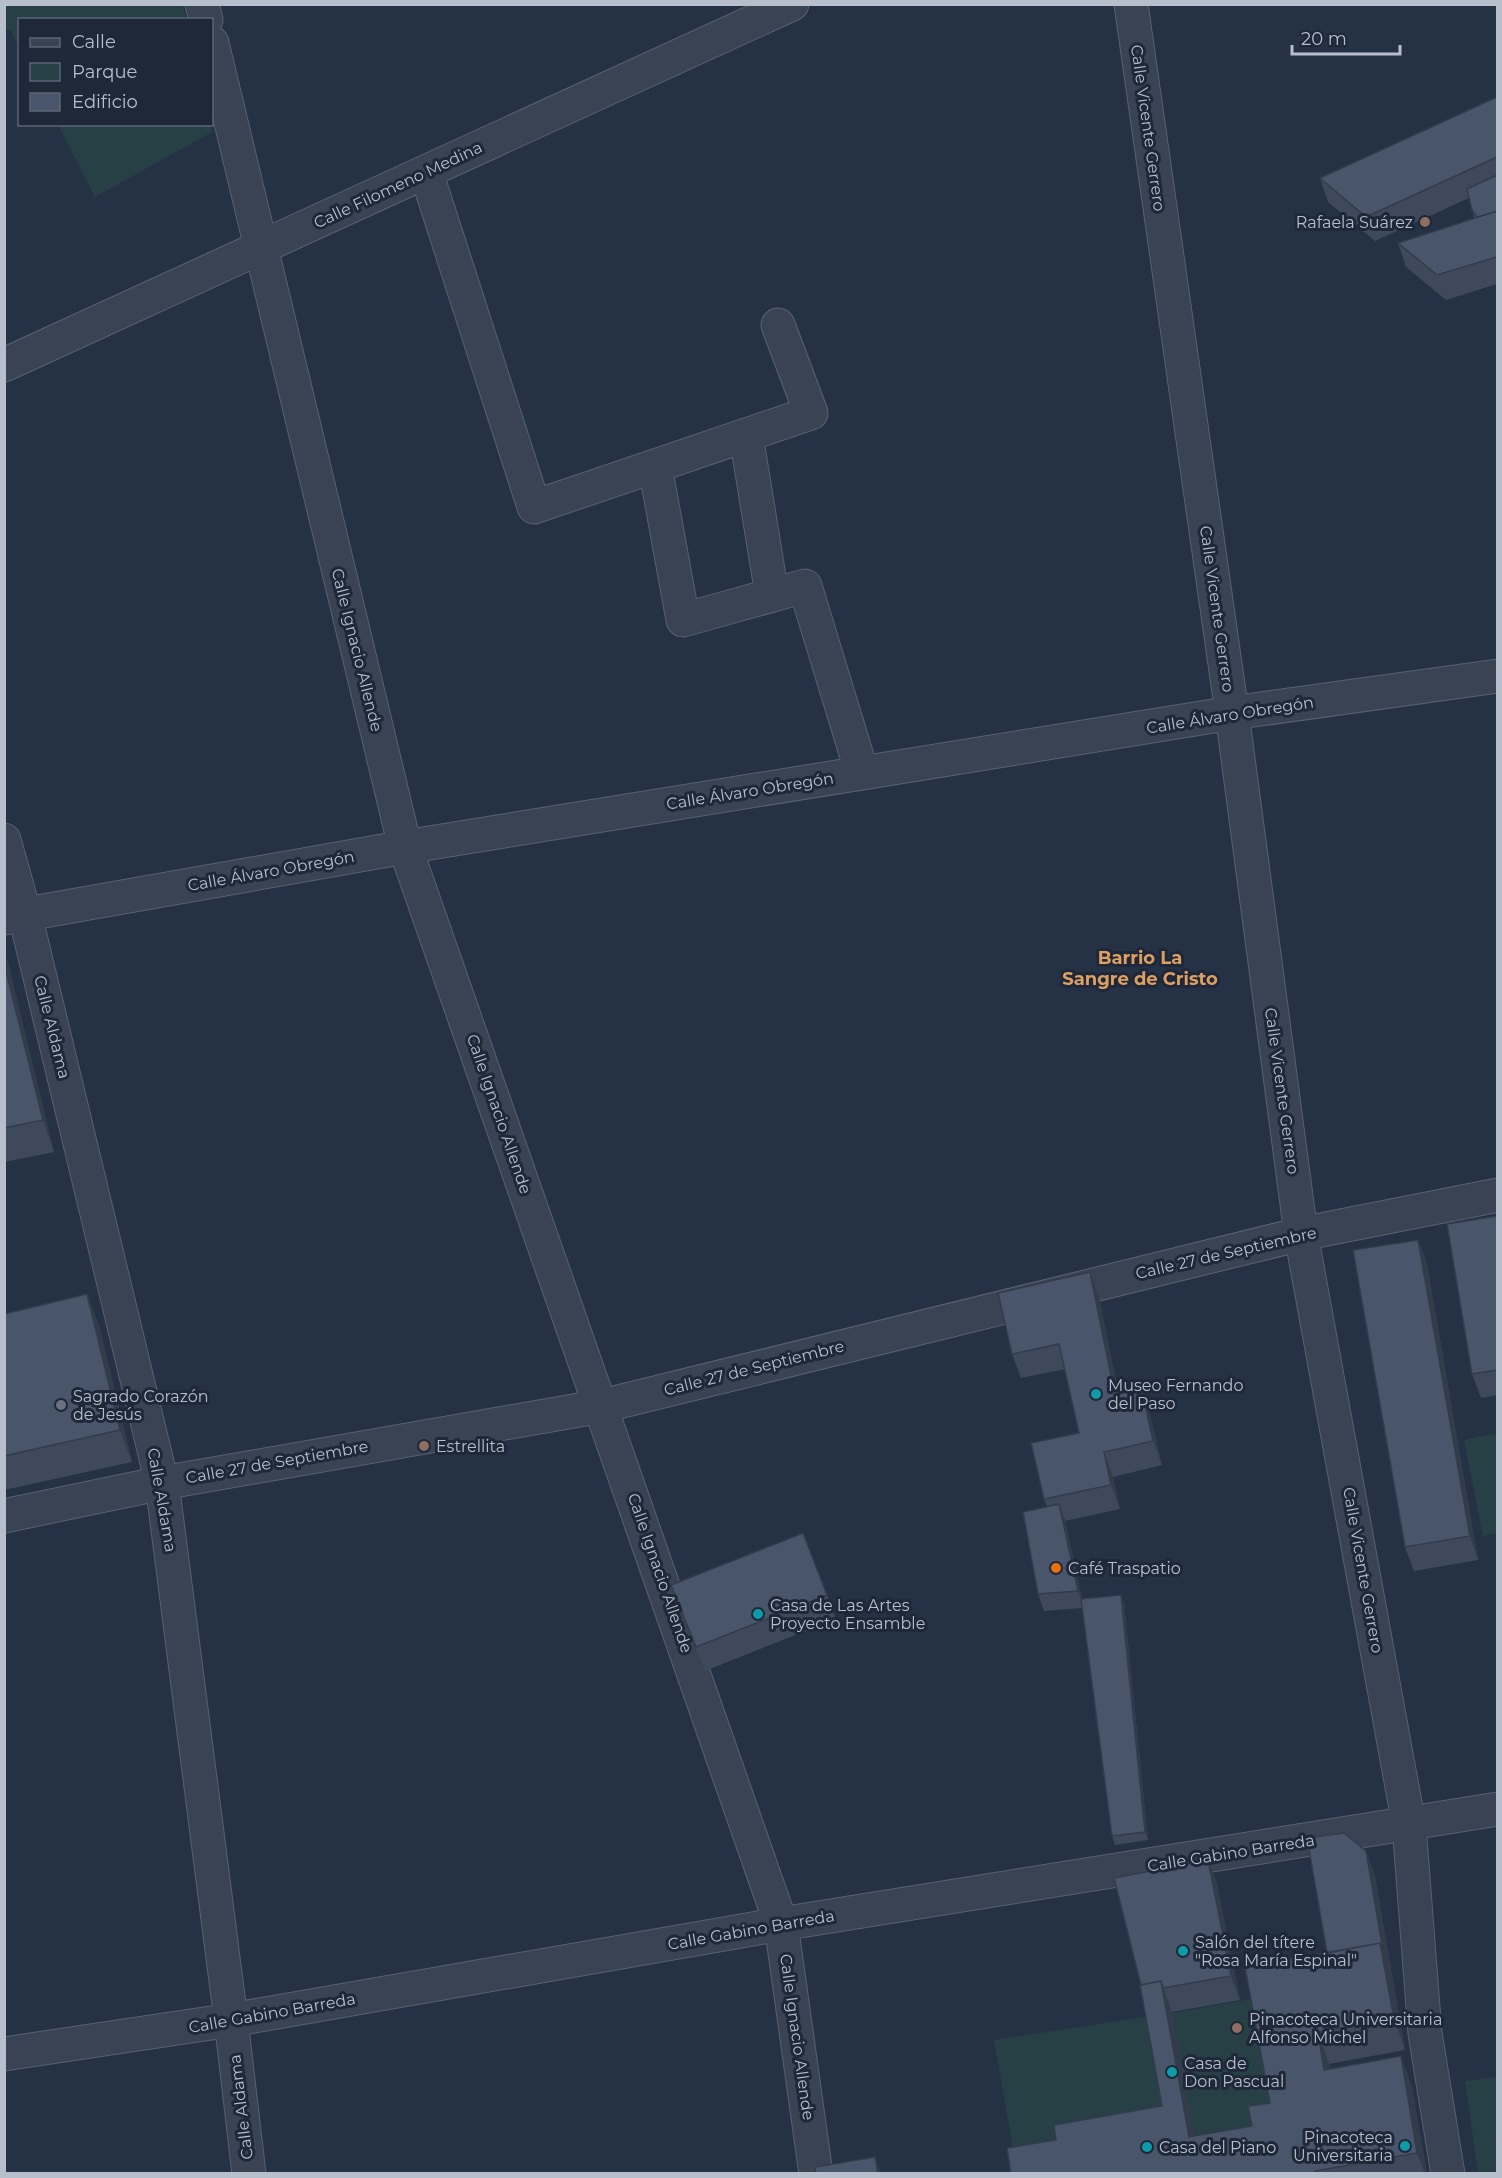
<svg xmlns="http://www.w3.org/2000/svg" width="1502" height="2178" viewBox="0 0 1502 2178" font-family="Montserrat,sans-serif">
<rect width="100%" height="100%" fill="#253145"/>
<path fill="#274045" d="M4,5H183L186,19L20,20L19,47L10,29L5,31Z
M58,125H210L212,132L95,197Z
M1497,1433V1533L1483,1536L1464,1440Z
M1257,1998L1281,2134L1201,2168L1172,2013Z
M1151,2016L1173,2137L1017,2173L994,2040Z
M1497,2077V2173H1478L1465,2081Z"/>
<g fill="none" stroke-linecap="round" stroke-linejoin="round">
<g stroke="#586171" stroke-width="35">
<path id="minor" d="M202,4L206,20
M1131,4L1232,713L1301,1234L1409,1825L1425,2033L1448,2174
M212,43L405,847L781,1924L816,2174
M426,172L534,507L811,413L778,325
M4,365L792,4
M746,435L772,595
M655,466L683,620L805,586L862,773
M4,840L25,915L162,1483L231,2020L249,2174
M4,918L405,847L1232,713L1498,676
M4,1516L162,1483L602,1406L1301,1234L1498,1195
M4,2054L231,2020L781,1924L1498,1809"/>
</g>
<use href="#minor" stroke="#3a4354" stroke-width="33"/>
</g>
<path fill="#3f495c" d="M1497,97V284L1446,300L1406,267L1398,243L1474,218L1469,198L1375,241L1328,202L1320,178Z
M4,953L8,963L54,1152L4,1162Z
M1497,1216V1395L1481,1398L1472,1374Z
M1418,1240L1427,1264L1478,1560L1414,1571L1405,1547Z
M1099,1297L1118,1391L1149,1411L1162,1465L1113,1477L1120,1509L1065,1521L1082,1599L1124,1603L1148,1840L1115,1845L1112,1836L1082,1608L1044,1611L1038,1594L1047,1507L1044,1499L1079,1433L1065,1369L1021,1378L1012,1354Z
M4,1314L99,1325L132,1462L4,1490Z
M671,1585L827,1595L836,1619L705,1671Z
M1366,1851L1375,1876L1405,2050L1329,2064L1330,2069L1401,2056L1412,2088L1427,2174H1011L1056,2140L1162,2106L1140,1985L1208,1860L1217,1884L1240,2000L1172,2012L1195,2136L1252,2126L1270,2103Z"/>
<path fill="#333c4b" d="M4,953L8,963L54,1152L43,1120L4,963Z
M1418,1240L1427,1264L1478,1560L1470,1536Z
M1090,1272L1099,1297L1123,1416L1114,1391Z
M87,1294L99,1325L132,1462L120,1430Z
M1141,1386L1149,1411L1162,1465L1153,1441Z
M1104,1452L1113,1477L1120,1509L1111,1485Z
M1059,1504L1065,1520L1084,1608L1078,1591Z
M1121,1595L1124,1603L1148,1840L1145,1832Z
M1366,1851L1375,1876L1405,2050L1394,2019L1380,1943Z
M1208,1860L1217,1884L1240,2000L1231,1976Z
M1161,1981L1172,2012L1201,2168L1189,2137Z
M1318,2032L1329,2064L1336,2101L1324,2070Z
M1401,2056L1412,2088L1427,2174H1425L1417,2153Z
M875,2157L881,2174H878Z"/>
<path fill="#49556b" stroke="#333c4b" stroke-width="1.5" d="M1497,97V157L1366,217L1320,178Z
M1497,175V211L1477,217L1472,210L1467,189Z
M1497,211V257L1437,275L1398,243Z
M4,963L43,1120L4,1128Z
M1497,1216V1370L1472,1374L1447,1224Z
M1418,1240L1470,1536L1405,1547L1353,1250Z
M1090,1272L1114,1391L1141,1386L1153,1441L1104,1452L1111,1485L1044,1499L1031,1443L1079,1433L1059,1344L1012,1354L998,1293Z
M87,1294L120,1430L4,1456V1314Z
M1059,1504L1078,1591L1038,1594L1023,1512Z
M803,1533L827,1595L696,1647L671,1585Z
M1121,1595L1145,1832L1112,1836L1081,1599Z
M1344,1833L1366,1851L1383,1950L1380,1943L1327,1953L1307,1838Z
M1208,1860L1231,1976L1163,1988L1161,1981L1141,1985L1114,1878Z
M1380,1943L1394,2019L1318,2032L1324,2070L1401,2056L1417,2153L1315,2171L1316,2174H1011L1007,2148L1056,2140L1054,2125L1162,2106L1140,1985L1161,1981L1189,2137L1252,2126L1248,2106L1270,2103L1245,1967Z
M875,2157L878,2174H816L815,2167Z"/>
<g fill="#8d6e63" stroke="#1e2839" stroke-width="2">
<circle cx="1425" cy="222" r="6"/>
<circle cx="424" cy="1446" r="6"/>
<circle cx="1237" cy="2028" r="6"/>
</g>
<g fill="#0f9aa8" stroke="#1e2839" stroke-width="2">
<circle cx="1096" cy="1394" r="6"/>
<circle cx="758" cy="1614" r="6"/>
<circle cx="1183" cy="1951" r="6"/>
<circle cx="1172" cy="2072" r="6"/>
<circle cx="1405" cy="2146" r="6"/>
<circle cx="1147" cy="2147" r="6"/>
</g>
<circle fill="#6b7280" stroke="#1e2839" stroke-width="2" cx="61" cy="1405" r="6"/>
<circle fill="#e8710a" stroke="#1e2839" stroke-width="2" cx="1056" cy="1568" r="6"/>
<g text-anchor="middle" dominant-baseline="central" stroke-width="6" stroke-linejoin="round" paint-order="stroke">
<g font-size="16" fill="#b7bfcd" stroke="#1e2839">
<text transform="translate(1148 128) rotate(82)">Calle Vicente Gerrero</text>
<text transform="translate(398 185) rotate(-25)">Calle Filomeno Medina</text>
<text transform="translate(1217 609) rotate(82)">Calle Vicente Gerrero</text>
<text transform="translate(357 650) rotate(76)">Calle Ignacio Allende</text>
<text transform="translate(1230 715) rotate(-9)">Calle Álvaro Obregón</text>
<text transform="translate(750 791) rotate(-9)">Calle Álvaro Obregón</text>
<text transform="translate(271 871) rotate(-10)">Calle Álvaro Obregón</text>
<text transform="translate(52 1027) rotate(76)">Calle Aldama</text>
<text transform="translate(1282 1091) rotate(82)">Calle Vicente Gerrero</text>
<text transform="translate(499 1114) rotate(71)">Calle Ignacio Allende</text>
<text transform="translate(1226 1253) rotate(-13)">Calle 27 de Septiembre</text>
<text transform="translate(754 1368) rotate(-14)">Calle 27 de Septiembre</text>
<text transform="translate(277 1462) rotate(-10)">Calle 27 de Septiembre</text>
<text transform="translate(162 1500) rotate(80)">Calle Aldama</text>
<text transform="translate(1363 1570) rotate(80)">Calle Vicente Gerrero</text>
<text transform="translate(660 1573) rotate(71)">Calle Ignacio Allende</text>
<text transform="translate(1231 1853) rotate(-9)">Calle Gabino Barreda</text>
<text transform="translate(751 1930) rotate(-10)">Calle Gabino Barreda</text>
<text transform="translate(272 2013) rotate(-10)">Calle Gabino Barreda</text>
<text transform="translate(797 2037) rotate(82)">Calle Ignacio Allende</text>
<text transform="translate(241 2107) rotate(-97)">Calle Aldama</text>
</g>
<g font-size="16" fill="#b7bfcd" stroke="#1e2839" text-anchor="start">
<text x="1413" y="222" text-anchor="end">Rafaela Suárez</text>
<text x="1108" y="1385">Museo Fernando<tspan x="1108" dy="18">del Paso</tspan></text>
<text x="73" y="1396">Sagrado Corazón<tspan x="73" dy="18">de Jesús</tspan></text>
<text x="436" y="1446">Estrellita</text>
<text x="1068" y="1568">Café Traspatio</text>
<text x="770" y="1605">Casa de Las Artes<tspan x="770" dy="18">Proyecto Ensamble</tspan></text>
<text x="1195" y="1942">Salón del títere<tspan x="1195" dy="18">"Rosa María Espinal"</tspan></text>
<text x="1249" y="2019">Pinacoteca Universitaria<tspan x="1249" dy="18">Alfonso Michel</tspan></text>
<text x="1184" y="2063">Casa de<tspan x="1184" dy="18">Don Pascual</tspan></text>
<text x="1393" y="2137" text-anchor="end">Pinacoteca<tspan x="1393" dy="18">Universitaria</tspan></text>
<text x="1159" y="2147">Casa del Piano</text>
</g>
<g font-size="18" font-weight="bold" fill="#dd9f62" stroke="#1e2839">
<text x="1140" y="958">Barrio La<tspan x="1140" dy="21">Sangre de Cristo</tspan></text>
</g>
</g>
<rect width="1502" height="2178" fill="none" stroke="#b7bfcd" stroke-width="12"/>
<rect x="18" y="18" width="195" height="108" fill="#1e2839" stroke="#5b6474" stroke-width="1.5"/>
<rect x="30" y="38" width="30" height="9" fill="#3a4354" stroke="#5b6474" stroke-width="1.5"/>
<text x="72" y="48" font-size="18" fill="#b7bfcd">Calle</text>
<rect x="30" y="63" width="30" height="18" fill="#274045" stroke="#5b6474" stroke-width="1.5"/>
<text x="72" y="78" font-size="18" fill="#b7bfcd">Parque</text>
<rect x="30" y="93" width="30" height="18" fill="#49556b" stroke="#5b6474" stroke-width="1.5"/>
<text x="72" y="108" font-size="18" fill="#b7bfcd">Edificio</text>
<path d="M1292 45v9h108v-9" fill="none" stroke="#b7bfcd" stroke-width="3"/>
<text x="1301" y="45" font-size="18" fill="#b7bfcd" stroke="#1e2839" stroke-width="4.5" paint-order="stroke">20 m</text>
</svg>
